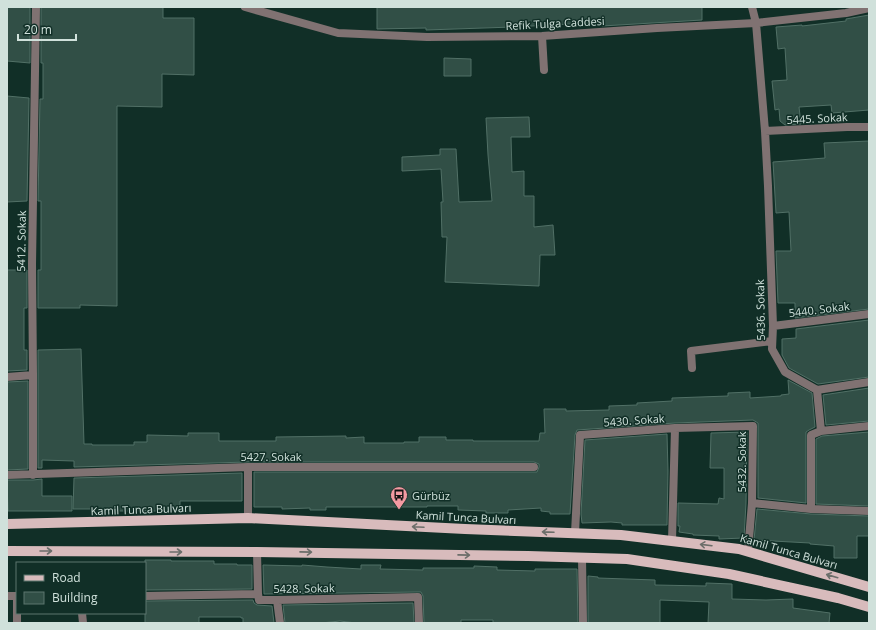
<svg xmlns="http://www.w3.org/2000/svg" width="876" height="630" viewBox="0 0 876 630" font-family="'Open Sans',sans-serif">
<rect width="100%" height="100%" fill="#112f27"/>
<path fill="#314f46" stroke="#517066" d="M7,7H30V63L7,61Z
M41,7H163V18H194V75L162,74V107L117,106V306L80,305V308H38V270H41V201H38L40,99H43V63H41Z
M377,7H702V20L602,26V24L571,26L570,24L513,27L426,30V28L377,29Z
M869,15V110L832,113L831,105L799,107L801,124L785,125L780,121L779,109L775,110L772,81L787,80L785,48L778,49L776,27L802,25V26L846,21V19Z
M444,58L471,59V76H444Z
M7,96L29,98L27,201L7,202Z
M529,117L530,137H511L512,172L524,171V196H534V227L553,225L555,255H540L539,286L445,282L447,237H442L441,202H443L441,169L402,171V157L440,155V149H456L459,202L492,201L488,155L486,118Z
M869,141V309L795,318V303H778L776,251H791L789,212L776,213L773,162L825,158L824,143Z
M7,270H27V308H24V350H27V370L7,371Z
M869,320V377L818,384L789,368L782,355V339L796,338V329Z
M81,349L84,444H92V445H134V442H147V435L188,436V433H219V441H276V437L346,436V438L364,437V443H404V442H419V437H446V440H473V441H539L540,433H545L544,409H566V411L609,410V406L637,405V403L672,401V398L728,396V393L750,392V398L781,396V395L789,394L788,380L812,393L815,427L809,430L806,432V503L758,498V423L753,420L675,423L577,430L575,435L570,514H550V512L541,511V508L508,510V513H486V511L458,510V506H427V507H326V510H310V508L282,509V507H254V472H537L539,467V464L534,462H248L74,467V461L42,460V468H38V350Z
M28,381V469L7,470V382Z
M869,388V421L826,425L823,395Z
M747,432L746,503L744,538L719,539V536L693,535V534L679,532L680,526H678V503L718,504L719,498L724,499V468H710L711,433Z
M869,432V506L816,504V439L822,436Z
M667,434L668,471L667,525H622V523L611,522L582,523L581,514L585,440Z
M242,473V501H180V509H164V511H111V509H73L74,478Z
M42,479V496H72V511H8L7,480H33Z
M757,509L811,514L869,516V536H857V558H834V546L810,544V543L754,540Z
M145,560H171V561H214V564H237V565H252V589L145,590Z
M263,565L302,566V565L327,567L361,569V565H381L380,569L423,570V568H474V566L497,567V570L535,571V569H577L578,623H493V620H461V623H424L423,596L421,592H418L264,594Z
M588,576L598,577V578L655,580V585L706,586V583L732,584V599L766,600L793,599V608L830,613L829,623H708L709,602L660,600V623H588Z
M253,600L254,603L257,605L272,606L274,623H243V618H241V617H199V623H145V601Z
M413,603L414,623H356L340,621L321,623H285L283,605Z"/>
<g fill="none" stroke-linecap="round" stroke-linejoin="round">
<path stroke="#807272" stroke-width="8" d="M245,7L338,33L427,37L542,36L657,28L756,23L846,13L869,8
M542,36L544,70
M765,131L847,127H869
M773,326L869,314
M692,368L691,351L772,341
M7,377L33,375
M817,390L869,382
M675,428L753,426L752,503
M821,431L869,426
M248,467V518
M7,475L248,467H534
M33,475V375L32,264L36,7
M811,509L869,511
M575,533L580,435L675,428L672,541
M748,551L752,503L811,509V435L821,431L817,390L785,372L772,349L773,326L768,186L765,131L756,23L752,7
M257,552L258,594
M582,558L583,623
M7,596H17V623
M145,596L258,594L259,600H277L418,597L419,623
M277,600L280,623
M82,613L83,623"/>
<path stroke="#d8bbbc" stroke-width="10" d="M7,524L248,518L465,529L621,535L739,549L869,587
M7,551L257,552L528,556L627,559L729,574L838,598L869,607"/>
</g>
<defs><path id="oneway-shaft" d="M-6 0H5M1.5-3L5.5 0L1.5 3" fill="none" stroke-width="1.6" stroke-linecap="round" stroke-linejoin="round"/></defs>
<g stroke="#6b6e6a">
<use href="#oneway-shaft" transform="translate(418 527) rotate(-177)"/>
<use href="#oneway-shaft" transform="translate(548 532) rotate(-178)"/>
<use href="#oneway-shaft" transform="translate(706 545) rotate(-173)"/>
<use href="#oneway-shaft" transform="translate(46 551)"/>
<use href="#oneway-shaft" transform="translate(176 552)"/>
<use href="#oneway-shaft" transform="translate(306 552) rotate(1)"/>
<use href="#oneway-shaft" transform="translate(464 555) rotate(1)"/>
<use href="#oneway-shaft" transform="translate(832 576) rotate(-164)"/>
</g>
<defs>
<g id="bus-pin" transform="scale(0.9)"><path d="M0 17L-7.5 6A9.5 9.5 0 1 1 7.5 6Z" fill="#f49aa2" stroke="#112f27"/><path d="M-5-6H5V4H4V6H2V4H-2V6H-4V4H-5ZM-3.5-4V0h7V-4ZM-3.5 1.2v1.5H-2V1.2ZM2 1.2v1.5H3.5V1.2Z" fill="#111"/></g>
</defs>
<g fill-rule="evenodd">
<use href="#bus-pin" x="399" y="495"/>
</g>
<g text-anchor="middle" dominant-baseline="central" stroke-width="3" stroke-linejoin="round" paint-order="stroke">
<g font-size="11" fill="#d0e1db" stroke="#112f27">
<text transform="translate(555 23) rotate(-3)">Refik Tulga Caddesi</text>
<text transform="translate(817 118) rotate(-3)">5445. Sokak</text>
<text transform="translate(21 241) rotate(-89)">5412. Sokak</text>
<text transform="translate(819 309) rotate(-7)">5440. Sokak</text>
<text transform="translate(760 310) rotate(-91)">5436. Sokak</text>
<text transform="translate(634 420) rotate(-4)">5430. Sokak</text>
<text x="271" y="456">5427. Sokak</text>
<text transform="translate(741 462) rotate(-90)">5432. Sokak</text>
<text transform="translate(141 509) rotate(-2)">Kamil Tunca Bulvarı</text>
<text transform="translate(466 517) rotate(3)">Kamil Tunca Bulvarı</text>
<text transform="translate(789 551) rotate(16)">Kamil Tunca Bulvarı</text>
<text transform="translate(304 588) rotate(-1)">5428. Sokak</text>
</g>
<g font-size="11" fill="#d0e1db" stroke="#112f27" text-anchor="start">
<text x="412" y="495">Gürbüz</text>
</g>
</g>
<rect width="876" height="630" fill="none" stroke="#d0e1db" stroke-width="16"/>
<rect x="16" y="562" width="130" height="52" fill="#112f27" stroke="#5d766f"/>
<rect x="24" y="575" width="20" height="6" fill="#d8bbbc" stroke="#5d766f"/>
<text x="52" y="582" font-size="12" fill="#d0e1db">Road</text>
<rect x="24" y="592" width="20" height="12" fill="#314f46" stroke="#5d766f"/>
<text x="52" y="602" font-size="12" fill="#d0e1db">Building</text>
<path d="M18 34v6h58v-6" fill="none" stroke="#d0e1db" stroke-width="2"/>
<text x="24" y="34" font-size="12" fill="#d0e1db" stroke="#112f27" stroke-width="3" paint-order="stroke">20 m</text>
</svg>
